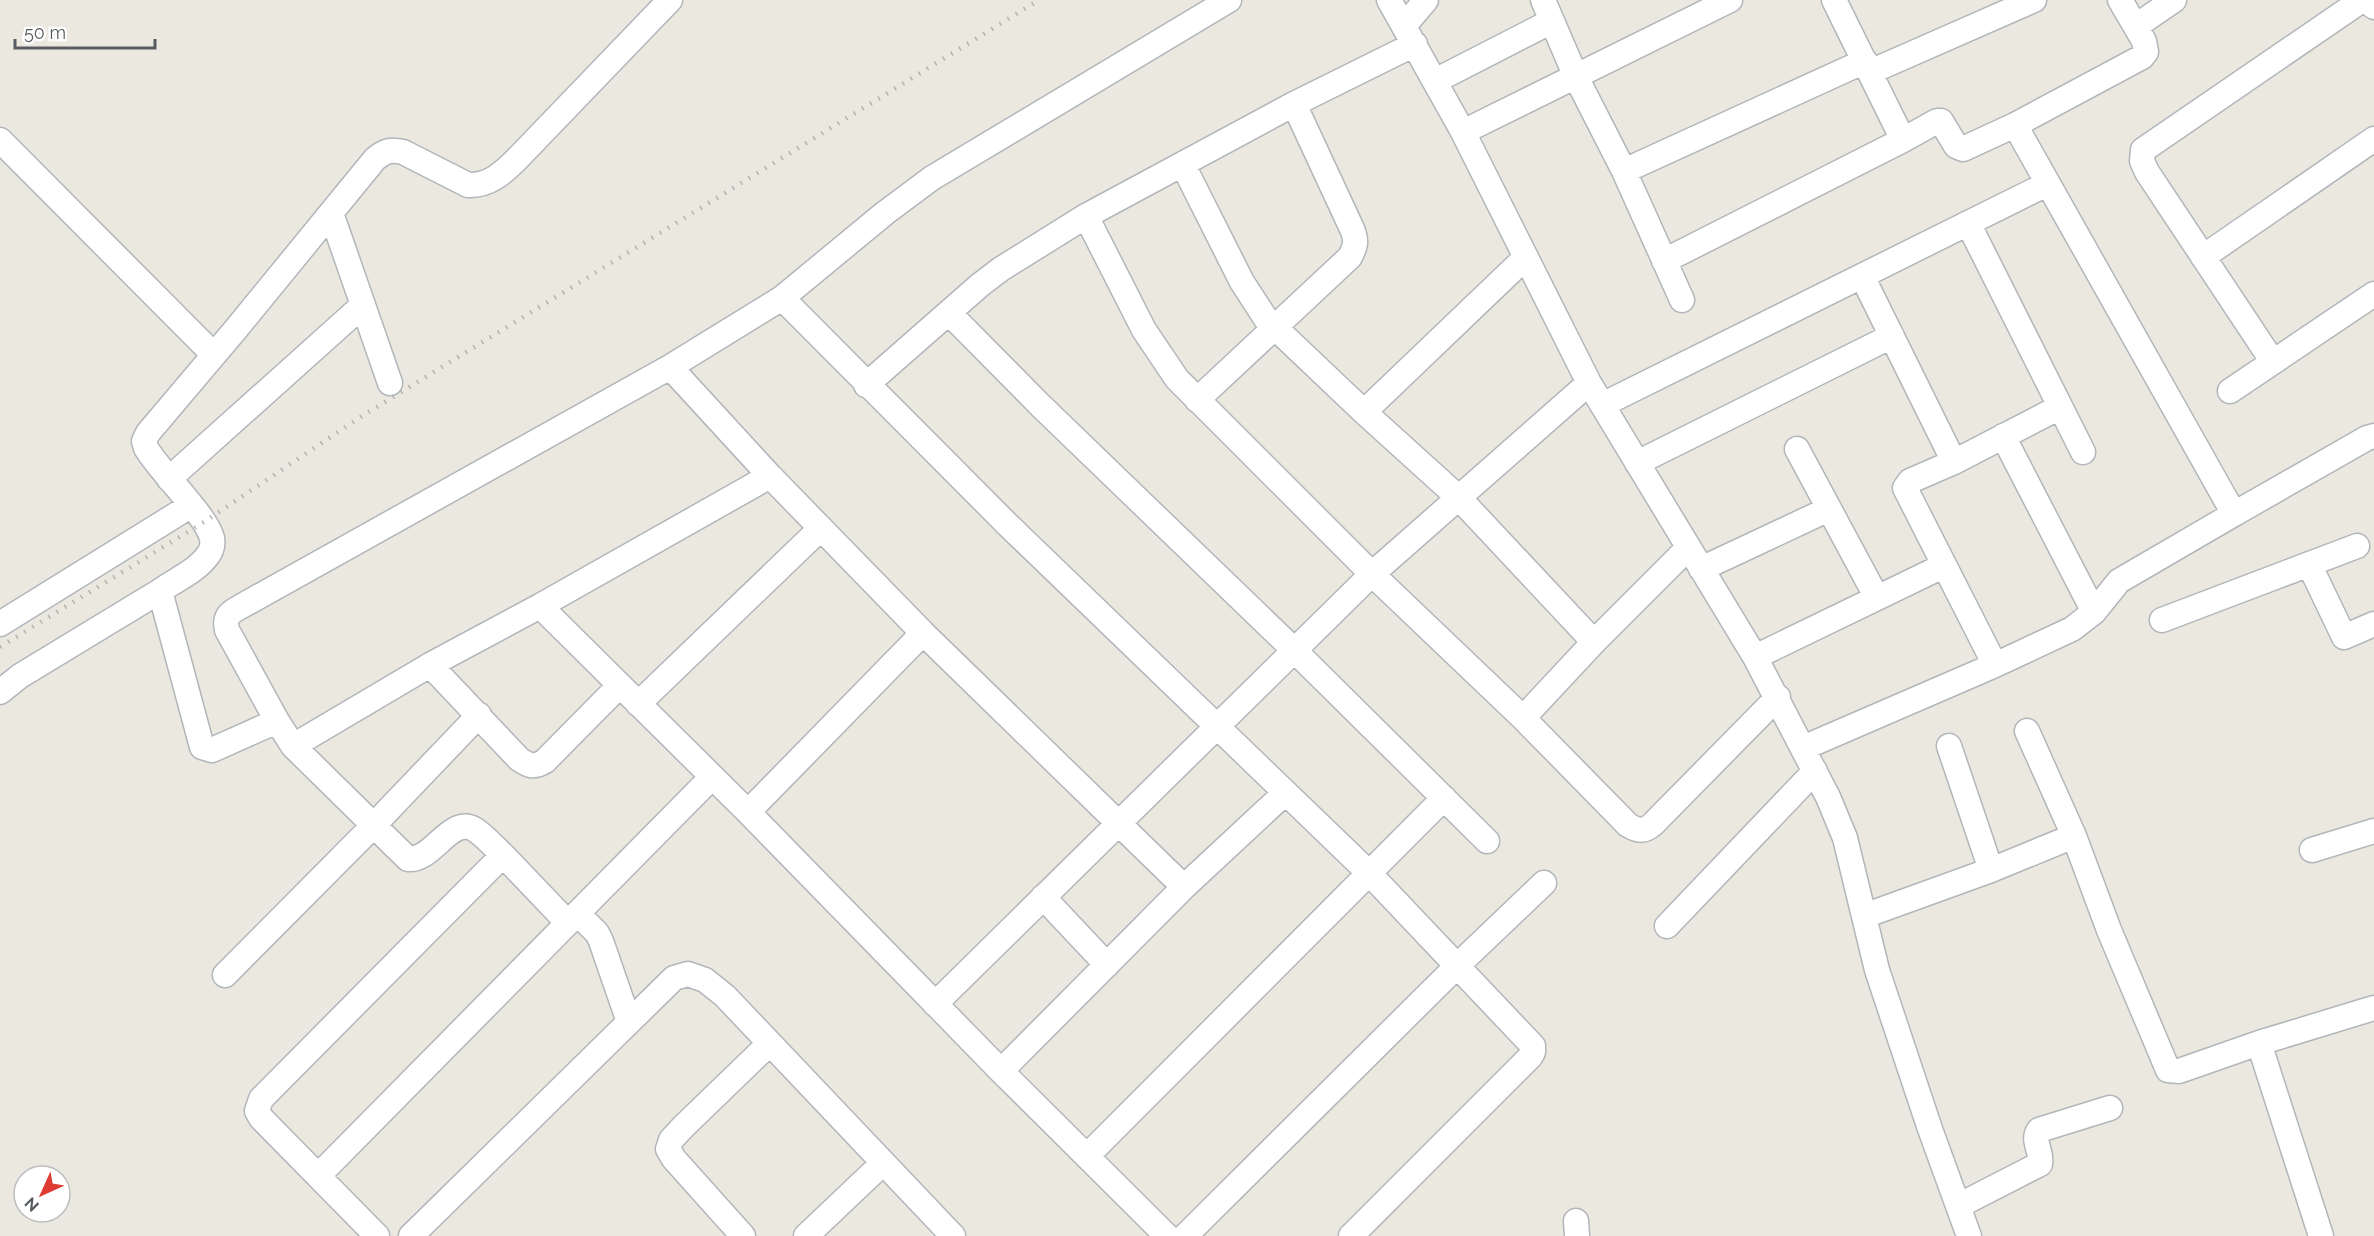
<svg xmlns="http://www.w3.org/2000/svg" width="2374" height="1236" viewBox="0 0 2374 1236" font-family="Raleway,sans-serif">
<rect width="100%" height="100%" fill="#ebe8e0"/>
<g fill="none" stroke-linecap="round" stroke-linejoin="round">
<g stroke="#b2b6ba" stroke-width="27">
<path id="minor" d="M1389,0L1463,132L1589,383L1755,657L1828,797L1845,838L1877,970L1930,1129L1969,1236
M1543,0L1576,77L1624,171L1682,300
M1834,0L1903,140L1937,121H1941L1956,146L1963,149L2015,125L2234,514L2367,438L2374,436
M1404,26L1426,0
M2136,26L2174,0
M1870,72L2034,0
M1435,81L1552,21
M2015,125L2142,57L2146,52L2144,41L2120,0
M1463,132L1730,0
M0,140L214,355
M1183,165L1242,282L1266,319L1364,412L1459,498L1594,642
M1624,171L1865,61
M331,213L390,383
M1086,216L1144,330L1177,379L1372,574L1523,718L1628,825C1638,831 1644,832 1653,824L1778,697
M1968,223L2083,452
M2203,257L2374,139
M1664,261L1903,140
M1862,276L1954,462L2060,407
M782,298L1008,525L1368,872L1533,1046V1052L1530,1057L1351,1236
M949,313L1041,406L1294,650L1487,841
M2273,362L2147,172L2142,161L2143,150L2359,2H2368L2374,7
M670,367L770,476L923,633L1184,887
M866,385L980,285L1001,269L1086,216L1294,104L1415,44
M2230,391L2374,294
M1197,400L1350,257C1355,247 1357,242 1353,231L1294,104
M1602,405L2047,184
M1364,412L1526,257
M2003,436L2094,612
M1797,449L1877,598
M1954,462L1910,481L1905,488L1995,665
M1637,463L1892,336
M770,476L540,606L430,665L293,746L277,721L227,630C224,617 229,613 240,607L670,367L782,298L885,213L932,178L1229,0
M169,479L363,305
M2309,564L2344,637L2374,624
M1701,569L1829,509
M540,606L748,812L1001,1071L1167,1236
M2162,620L2357,546
M0,624L190,506
M1755,657L1943,566
M430,665L519,759C529,766 534,768 545,761L619,686
M0,692L20,676L160,591
M638,704L821,528
M1523,718L1594,642L1688,548
M277,721L212,750L202,747L160,591C175,580 197,571 208,555C212,550 213,544 212,538C206,515 160,472 146,448L144,441L148,433L236,329L375,159C385,151 390,149 403,152L468,185C489,186 503,173 517,159L670,0
M2027,731L2074,836L2109,930L2168,1070L2179,1071L2259,1043L2374,1008
M293,746L408,859C433,861 450,816 474,829C484,835 494,847 503,855
M1949,746L1991,870
M1803,748L1995,665L2072,629L2094,612L2119,581L2234,514
M748,812L923,633
M2312,850L2374,831
M1043,897L1107,965
M578,914L597,933L601,941L629,1022
M1864,916L1991,870L2074,836
M1667,926L1815,771
M225,975L373,826L479,715
M935,1004L1372,574L1589,383
M2259,1043L2321,1236
M1001,1071L1184,887L1285,793
M1087,1156L1444,798
M318,1176L711,778
M1958,1206L2040,1164C2043,1153 2031,1140 2039,1130L2110,1108
M1576,1221L1577,1236
M377,1236L261,1118L257,1111L261,1099L503,855L568,923
M411,1236L674,978L688,974L705,980L725,996L953,1236
M743,1236L674,1159L668,1149L671,1140L683,1127L769,1044
M806,1236L882,1164
M1185,1236L1457,966L1544,883"/>
</g>
<use href="#minor" stroke="#fff" stroke-width="24"/>
<path stroke="#b1b2b2" stroke-width="4.5" stroke-dasharray="1.5 8" stroke-linecap="butt" d="M0,647L204,522L359,418L1039,0"/>
</g>
<g transform="translate(42 1194) rotate(225)"><circle r="28" fill="#ffffff" stroke="#bcbebf" stroke-width="1.5"/>
<path d="M0-4.5L10 22L0 15L-10 22Z" fill="#de3b33"/>
<text y="-9" font-size="16" font-weight="bold" text-anchor="middle" fill="#585c60">N</text>
</g>
<path d="M15 39v9h140v-9" fill="none" stroke="#585c60" stroke-width="3"/>
<text x="24" y="39" font-size="18" fill="#585c60" stroke="#ffffff" stroke-width="4.5" paint-order="stroke">50 m</text>
</svg>
